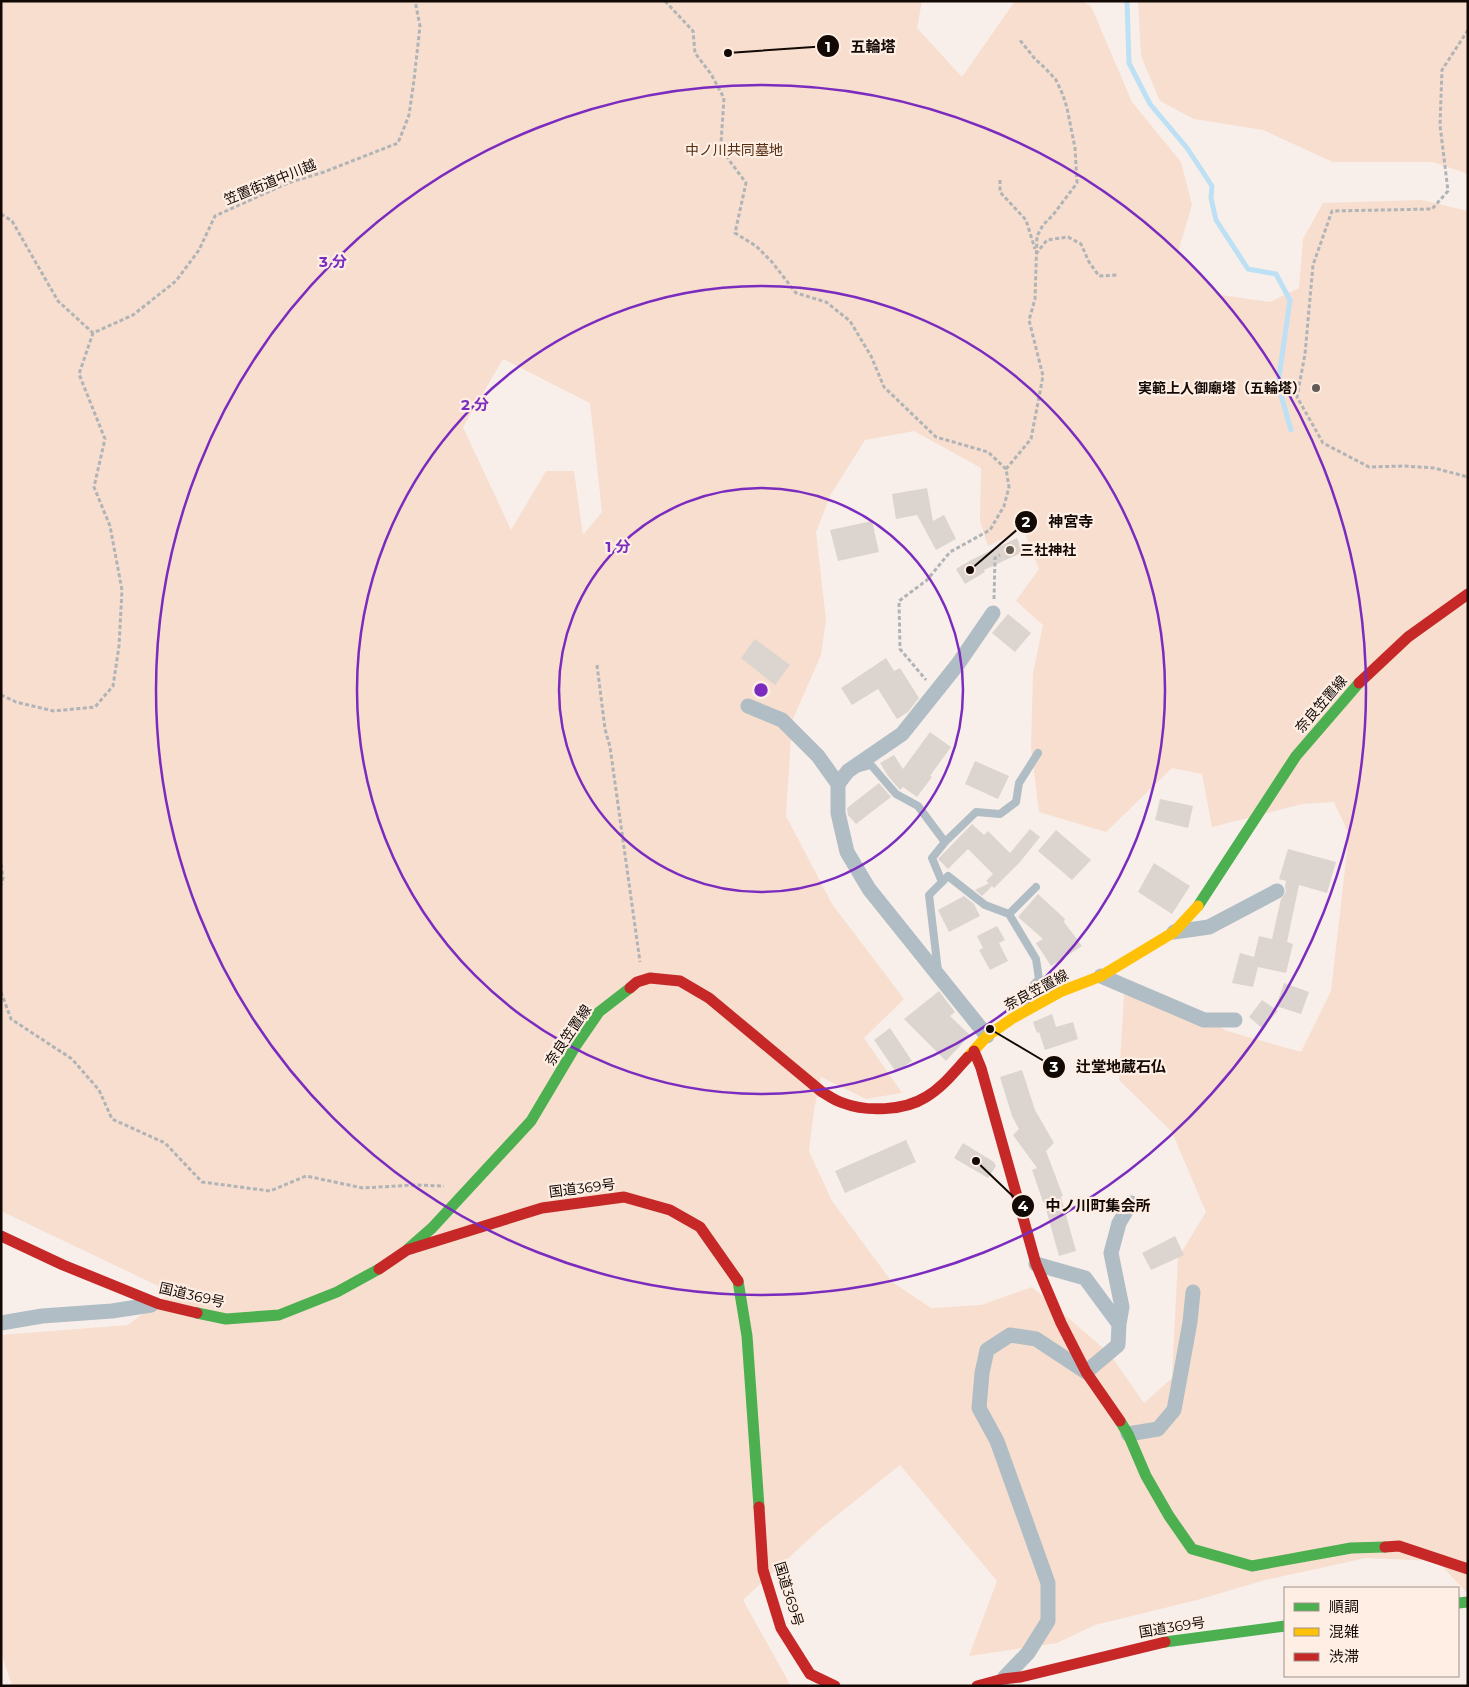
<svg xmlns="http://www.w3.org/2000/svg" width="1469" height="1687" viewBox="0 0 1469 1687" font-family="Montserrat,'Noto Sans JP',sans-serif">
<rect width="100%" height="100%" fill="#f8efea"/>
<path fill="#f7dece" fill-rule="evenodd" d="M1,1H922L917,28L962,77L1015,1H1081L1091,6L1132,102L1181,162L1192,205L1178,252L1221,295L1270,302L1299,288L1303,239L1323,203L1422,200L1468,211V1594L1437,1561L1366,1558L1265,1580L1197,1600L1095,1625L1057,1643L969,1656L997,1581L900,1465L821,1528L743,1600L791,1686H12L1,1652V1335L128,1325L171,1292L1,1211ZM503,359L590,403L602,512L583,535L574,471H546L511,530L463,427ZM914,431L981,468L980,521L988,546L1023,529L1039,569L1016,601L1043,625L1033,673L1031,747L1039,812L1106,832L1172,768L1202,774L1212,827L1302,804L1334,802L1349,834L1331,991L1301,1052L1227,1031L1161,996L1124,995L1119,1080L1172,1132L1206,1212L1178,1258L1172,1378L1144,1403L1109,1353L1032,1287L981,1305L931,1308L892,1282L832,1201L809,1151L814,1110L821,1077L866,1099L902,1093L864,1038L904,999L832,904L786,816L792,721L821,655L826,620L816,532L831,494L865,440Z
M1138,1H1468V174L1433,162H1333L1263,130L1194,119L1160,101L1141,56Z"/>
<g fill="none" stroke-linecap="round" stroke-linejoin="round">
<path stroke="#bde0f5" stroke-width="5" d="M1127,1L1129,63L1150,104L1187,148L1212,186L1211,198L1216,220L1248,269L1276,274L1290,300L1278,384L1291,430"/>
</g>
<path fill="#dcd4ce" d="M927,488L933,521L944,515L956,539L936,550L917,515L896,519L892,494Z
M872,521L879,552L838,561L830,530Z
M1017,538L1023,552L984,570L985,572L965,584L956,569L971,560Z
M1008,614L1031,633L1015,652L992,633Z
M755,639L790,665L775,685L741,658Z
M886,658L894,671L900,668L919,698L908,712L897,719L878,689L852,705L841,688Z
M930,732L951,747L930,776L932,777L917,797L903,787L900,790L888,776L880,763L894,755L903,769Z
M975,761L1009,776L998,799L965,784Z
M879,783L891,797L856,824L848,815L847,808Z
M1160,799L1193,806L1188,828L1155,820Z
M972,824L984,835L988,831L1010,853L1030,829L1040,837L1020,862L994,888L992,886L982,896L975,890L989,883L986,881L993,874L968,849L948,869L938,859Z
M1056,830L1091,860L1072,880L1038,851Z
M1288,849L1336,862L1327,893L1299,885L1287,942L1293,944L1286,973L1258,967L1253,987L1232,983L1240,953L1254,957L1259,936L1272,939L1281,899L1286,892L1285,886L1286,881L1279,879Z
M1154,863L1190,886L1172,914L1138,892Z
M1038,894L1065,919L1064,922L1082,946L1051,966L1036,943L1043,939L1018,917Z
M964,896L974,904L980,916L949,932L938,910Z
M997,926L1005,940L999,943L1008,961L990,970L979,950L983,948L977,936Z
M1284,983L1309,992L1301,1014L1276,1006Z
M939,991L955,1012L950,1016L970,1035L946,1061L904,1019Z
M1262,1000L1278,1011L1262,1028L1249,1017Z
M1052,1014L1056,1027L1073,1022L1078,1039L1045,1050L1039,1032L1037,1033L1033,1022Z
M890,1028L912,1061L896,1072L874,1040Z
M1022,1070L1035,1110L1054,1143L1046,1151L1063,1196L1061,1197L1076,1251L1059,1256L1044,1202H1043L1032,1170L1037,1168L1013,1135L1019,1129L1012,1116L1000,1077Z
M906,1140L916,1162L845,1193L835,1171Z
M963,1143L994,1162L996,1166L988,1178L954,1158Z
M1175,1236L1184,1255L1151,1270L1142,1253Z"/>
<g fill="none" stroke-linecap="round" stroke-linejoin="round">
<path stroke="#b1b4b7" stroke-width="3" stroke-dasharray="4 2.5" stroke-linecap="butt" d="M665,1L693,31L695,53L711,74L724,98L721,143L729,160L746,183L735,233L756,246L772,262L796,293L826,302L850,321L871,356L884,387L936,437L988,452L1006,469L1009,487L1004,506L990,530L950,552L927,580L899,601L900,649L926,680
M1468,30L1442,70L1440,125L1448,191L1432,209L1332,211L1313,265L1305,354L1297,397L1323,443L1369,467L1405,466L1434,468L1468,477
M1000,180V192L1026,220L1035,249
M1,214L12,221L58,301L93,333
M1036,254L1047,240L1068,237L1081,244L1089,262L1099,276L1118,275
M1006,469L1031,439L1043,376L1029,320L1035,299L1037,236L1043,225L1053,215L1077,183L1075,148L1067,108L1063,95L1056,80L1045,68L1035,59L1019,39
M994,599L995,558L1000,555
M597,665L605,729L610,747L640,962
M1,695L16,702L54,711L95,707L113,686L119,646L122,590L110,526L94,487L105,439L79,374L93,333L133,315L176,281L199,250L215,216L288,183L324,172L398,143L409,115L414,80L420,26L415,1
M1,864L3,878L1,885
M1,992L11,1019L72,1059L99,1090L112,1119L165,1143L202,1182L270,1191L306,1176L363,1188L415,1185L444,1186"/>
<path stroke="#b0bdc5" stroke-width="8" d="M860,768L871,765L896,794L918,806L945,842
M942,882L932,858L945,842L976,812L1000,814L1016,802L1019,783L1038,753
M1009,914L1036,887
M938,971L929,895L948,876L985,905L1009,914L1036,959L1039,979L1026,993L1027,1007"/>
<path stroke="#b0bdc5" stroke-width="15" d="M748,706L782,720L818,756L838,784
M1174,932L1209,927L1277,891
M1101,976L1204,1020H1235
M987,1036L869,889L847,852L838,813V784L848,771L902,734L958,664L993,613
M1,1323L42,1316L112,1311L151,1305
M1119,1324L1122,1307L1111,1253L1119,1223L1131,1203
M1128,1434L1158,1429L1174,1410L1190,1322L1193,1292
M1004,1678L1028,1653L1048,1621V1583L997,1441L979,1408L982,1373L987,1350L1010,1335L1036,1339L1086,1372L1118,1345L1119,1324L1085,1278L1036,1264"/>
<path stroke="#4caf50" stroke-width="11" d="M1198,906L1296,756L1359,683
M408,1249L432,1228L531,1121L575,1047L599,1012L630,988
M738,1281L747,1336L759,1507
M197,1313L226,1319L279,1315L337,1292L379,1269
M1120,1421L1128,1434L1146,1476L1169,1516L1192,1549L1252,1566L1351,1548L1385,1547
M1458,1603L1468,1602
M1165,1642L1285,1626"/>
<path stroke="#ffc107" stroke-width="11" d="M968,1057L987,1036L1013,1018L1062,991L1101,976L1174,932L1198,906"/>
<path stroke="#c62828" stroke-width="11" d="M1359,683L1408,637L1468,594
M630,988L637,982L650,978L680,981L709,998L822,1092C829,1096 835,1101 843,1103C866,1112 904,1111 926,1097C943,1087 955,1071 968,1057
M974,1051L981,1068L1036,1264L1061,1323L1086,1372L1120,1421
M1,1236L63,1265L159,1304L197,1313
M379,1269L407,1250L542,1208L624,1197L670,1210L700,1227L738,1281
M759,1507L763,1570L781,1628L810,1674L835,1686
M1385,1547L1399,1546L1468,1569
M977,1686L1003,1679L1021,1677L1165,1642"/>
</g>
<g fill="none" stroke="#7b2cbf" stroke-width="2.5">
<circle cx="761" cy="690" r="202"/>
<circle cx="761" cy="690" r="404"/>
<circle cx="761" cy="690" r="605"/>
</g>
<g fill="#625a55" stroke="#feeee4" stroke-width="2">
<circle cx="1316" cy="388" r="5"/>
<circle cx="1010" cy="550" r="5"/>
</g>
<g text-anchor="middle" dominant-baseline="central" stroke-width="4.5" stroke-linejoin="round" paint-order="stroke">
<g font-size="14" fill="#532b0e" stroke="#feeee4">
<text x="734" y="150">中ノ川共同墓地</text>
</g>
<g font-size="14" fill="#120905" stroke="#feeee4">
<text transform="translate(270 182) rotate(-22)">笠置街道中川越</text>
<text transform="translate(1321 704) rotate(-49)">奈良笠置線</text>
<text transform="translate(1036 990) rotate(-28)">奈良笠置線</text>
<text transform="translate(568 1035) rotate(-56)">奈良笠置線</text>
<text transform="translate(582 1188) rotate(-7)">国道369号</text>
<text transform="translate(192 1295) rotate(13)">国道369号</text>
<text transform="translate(789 1594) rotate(73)">国道369号</text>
<text transform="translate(1172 1627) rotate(-9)">国道369号</text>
</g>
<g font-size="14" font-weight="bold" fill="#120905" stroke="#feeee4" text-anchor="end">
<text x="1306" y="388">実範上人御廟塔（五輪塔）</text>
<text x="1020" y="550" text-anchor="start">三社神社</text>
</g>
</g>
<circle cx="761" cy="690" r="8" fill="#7b2cbf" stroke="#feeee4" stroke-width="2.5"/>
<g font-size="15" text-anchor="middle" font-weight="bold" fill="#7b2cbf" stroke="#feeee4" stroke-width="4.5" stroke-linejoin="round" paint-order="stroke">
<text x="333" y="267">3 分</text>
<text x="475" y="410">2 分</text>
<text x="618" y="552">1 分</text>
</g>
<path fill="none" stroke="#120905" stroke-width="2" d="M728 53L828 46M970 570L1026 522M990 1029L1054 1067M976 1161L1023 1206"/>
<g fill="#120905" stroke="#feeee4" stroke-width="2">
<circle cx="728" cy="53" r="5"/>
<circle cx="970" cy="570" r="5"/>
<circle cx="990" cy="1029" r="5"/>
<circle cx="976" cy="1161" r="5"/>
<circle cx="828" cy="46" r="12"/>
<circle cx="1026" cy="522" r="12"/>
<circle cx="1054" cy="1067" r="12"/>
<circle cx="1023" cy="1206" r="12"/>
</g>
<g font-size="15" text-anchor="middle" font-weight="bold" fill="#fff">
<text x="828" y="52">1</text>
<text x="1026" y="527">2</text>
<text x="1054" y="1072">3</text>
<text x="1023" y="1211">4</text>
</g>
<g font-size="15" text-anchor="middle" font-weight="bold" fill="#120905" stroke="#feeee4" stroke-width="4.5" stroke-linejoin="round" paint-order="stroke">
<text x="873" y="52">五輪塔</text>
<text x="1071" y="527">神宮寺</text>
<text x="1121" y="1072">辻堂地蔵石仏</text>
<text x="1098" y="1211">中ノ川町集会所</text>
</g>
<rect width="1469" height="1687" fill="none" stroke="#120905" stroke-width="5"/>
<rect x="1284" y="1587" width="175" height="90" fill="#feeee4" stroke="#a0928b"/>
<rect x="1294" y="1603" width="25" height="8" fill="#4caf50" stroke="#a0928b"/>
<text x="1329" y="1612" font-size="15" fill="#120905">順調</text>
<rect x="1294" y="1628" width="25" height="8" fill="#ffc107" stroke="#a0928b"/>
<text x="1329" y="1637" font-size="15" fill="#120905">混雑</text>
<rect x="1294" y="1653" width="25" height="8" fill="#c62828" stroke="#a0928b"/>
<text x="1329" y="1662" font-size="15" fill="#120905">渋滞</text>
</svg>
